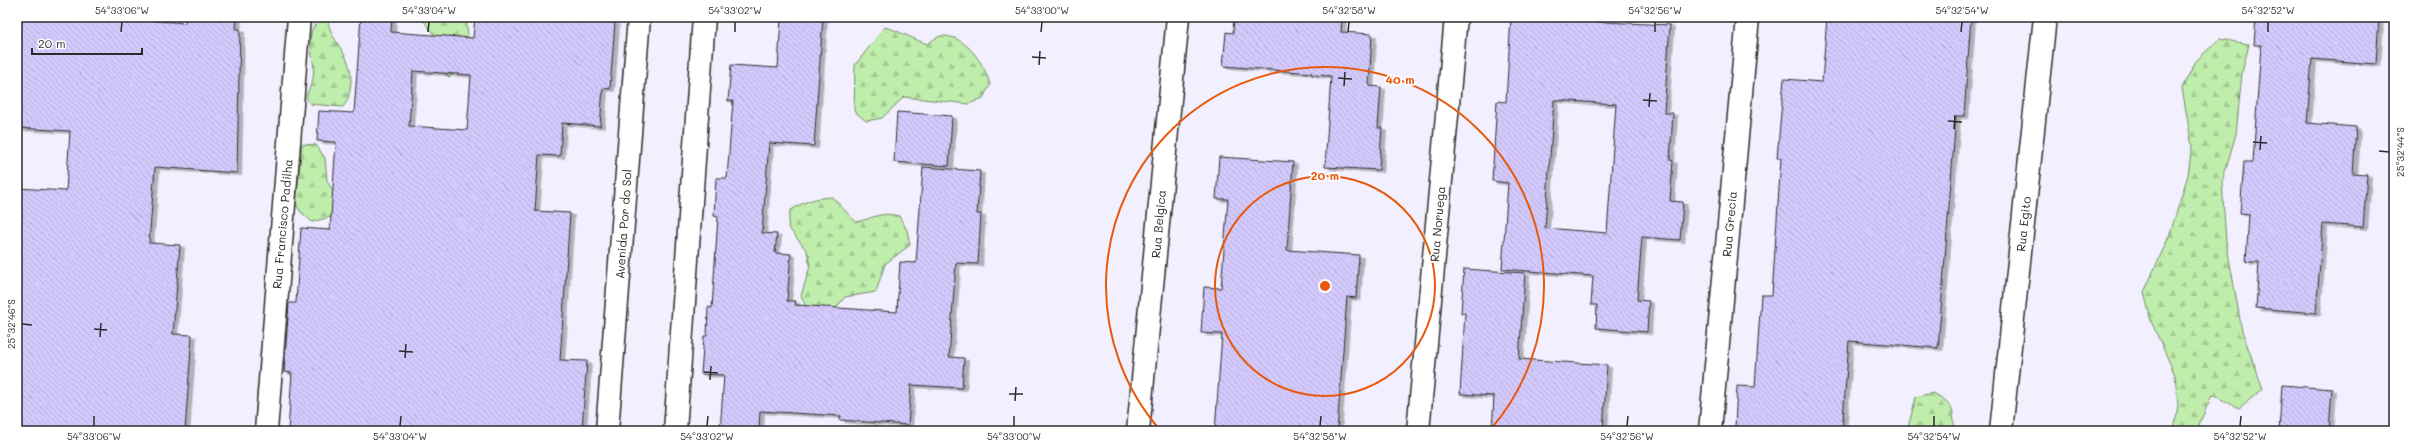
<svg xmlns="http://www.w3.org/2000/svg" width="2411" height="448" viewBox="0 0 2411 448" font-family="Mali,sans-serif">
<defs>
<pattern id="forest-firs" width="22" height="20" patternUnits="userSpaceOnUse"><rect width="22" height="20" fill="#bfedab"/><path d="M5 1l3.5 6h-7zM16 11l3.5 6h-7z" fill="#a4cb93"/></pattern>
<pattern id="building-back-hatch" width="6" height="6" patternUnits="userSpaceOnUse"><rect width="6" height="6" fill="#d3c9fc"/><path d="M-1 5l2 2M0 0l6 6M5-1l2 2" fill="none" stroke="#b5add8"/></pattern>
<filter id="shadow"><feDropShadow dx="4.5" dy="2.5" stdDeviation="0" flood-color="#0004"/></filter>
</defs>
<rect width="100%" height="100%" fill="#f2effe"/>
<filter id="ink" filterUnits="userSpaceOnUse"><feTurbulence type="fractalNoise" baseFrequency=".025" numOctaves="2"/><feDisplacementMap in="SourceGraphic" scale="8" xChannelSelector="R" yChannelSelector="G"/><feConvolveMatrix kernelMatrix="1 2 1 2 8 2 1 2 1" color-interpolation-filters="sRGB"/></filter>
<g filter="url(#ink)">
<path fill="url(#forest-firs)" stroke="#758c6b" d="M322,17H327C332,49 356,53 350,90C348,97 348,101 343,107L311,104L306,98C307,91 312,85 313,78C317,57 300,33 322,17Z
M421,17H466L468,38L461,69L449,77L437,68V39Z
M885,27C900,31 912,39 927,44C931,42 936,37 941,36C965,34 985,64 990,85L983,98L969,104L904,97L882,118L866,121L854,111L855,65Z
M2219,39L2249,44L2242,73L2236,134L2222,182L2226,241L2242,331L2263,389L2239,408L2212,395L2200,422L2199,431H2174L2178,405L2175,375L2151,321L2144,292L2170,234L2188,175L2192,146L2182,88L2196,61Z
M302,144L316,145L325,158L327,181L335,194L334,216L312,222L300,211L296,204Z
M832,197L856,222C875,218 880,211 899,216L907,230L910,245L885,264L876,292L845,297L835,309H807L801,296L810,266L807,251L788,227L790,211C804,201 815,198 832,197Z
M1932,393C1953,402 1954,409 1954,431H1907L1916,397Z"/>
<path fill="url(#building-back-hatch)" stroke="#2b2b2b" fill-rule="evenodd" filter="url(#shadow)" d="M17,17H107L185,23L186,17H237L236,29H240L237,173L155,167L149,243L180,245L173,334L192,335L185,431H17V188L66,191L70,131L17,128Z
M361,17H392L391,32L473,38L475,17H578L577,19L615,22L610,89L603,88L600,126L562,123L560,156L539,155L535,211L570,213L560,360L587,361L582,429L554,427V431H288L292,373L284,372L289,303H296L301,228L330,230L336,142L317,141L319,111L354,113ZM413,71L471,75L467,130L409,126Z
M781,17H823L814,146L769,143L762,233L777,234L775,253L791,254L787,301H796L795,305L897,312L900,262L916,263L923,167L980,171L977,214H981L978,264L956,263L949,357L964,358L962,388L911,385L908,425L840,420L841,416L760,411L759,431H720L724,375L701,374L704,336H707L708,307L712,308L718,217L714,216L716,178H727L733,101H728L731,65L778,68Z
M1234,17H1342L1341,32L1372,34L1369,86L1381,87L1378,128H1382L1379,170L1325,167L1331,76L1312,75V73L1223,66L1226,32L1233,33Z
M1511,17H1559V20L1670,25L1664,113H1673L1670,160L1673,161L1670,201L1683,202L1680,240L1642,237L1637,300L1649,301L1647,332L1596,328L1597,305H1591L1593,276L1502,269L1508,183L1492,181L1497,101L1506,102ZM1554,100L1616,104L1607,233L1545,228Z
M1827,17H1971L1964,116H1956L1938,348L1849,341L1842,431L1735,427L1737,386L1755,387L1761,295H1772L1781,158H1777L1784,79L1822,82Z
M2256,17H2379L2376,64L2312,59L2307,123L2356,127L2353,174L2367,175L2363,227L2323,224L2316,313L2256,308L2259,262H2246L2249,214L2240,213L2244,162H2253L2261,45H2254Z
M897,112L952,116L949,166L894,162Z
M1219,157L1293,162L1287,250L1359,255L1356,298L1347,297L1337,431H1215L1222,334L1201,333L1204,287L1221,288L1228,199H1216Z
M1464,269L1525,273L1519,359L1607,365L1603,431H1492L1494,396L1460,394L1465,313H1461Z
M2282,385L2332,389L2329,431H2279Z"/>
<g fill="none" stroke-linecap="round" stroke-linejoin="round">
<g stroke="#2b2b2b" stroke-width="25">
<path id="minor" d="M266,431L299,17
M1138,431L1178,17
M1418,431L1456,17
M1710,431L1748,17
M2001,431L2045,17"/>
</g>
<g stroke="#2b2b2b" stroke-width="25">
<path id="tertiary" d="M607,431L639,17
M675,431L704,17"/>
</g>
<use href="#minor" stroke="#fff" stroke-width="22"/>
<use href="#tertiary" stroke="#fff" stroke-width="22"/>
</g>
</g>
<path fill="none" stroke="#2b2b2b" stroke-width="1.5" d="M121,32L122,22M428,32L429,22M735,32V22M1041,32L1042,22M1348,32L1349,22M1655,32V22M1961,32L1962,22M2268,32V22M1032,57L1046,58M1039,65L1040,51M1338,78L1352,79M1344,86L1345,72M1643,100L1657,101M1649,107L1650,93M1948,121L1962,122M1954,129L1955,115M2253,142L2267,143M2260,150L2261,136M2379,151L2389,152M22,324L32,325M94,329L107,330M100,337L101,323M399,351L413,352M405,358L406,344M704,372L718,373M710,380L711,366M1009,394H1023M1015,401L1016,387M94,426V416M400,426L401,416M707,426L708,416M1014,426V416M1320,426L1321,416M1627,426L1628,416M1934,426V416M2240,426L2241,416"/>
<g fill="none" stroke="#e8590c" stroke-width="2">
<circle cx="1325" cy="286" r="110"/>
<path d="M1160 430A219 219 0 1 1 1490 430"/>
</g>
<g text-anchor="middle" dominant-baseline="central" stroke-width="3.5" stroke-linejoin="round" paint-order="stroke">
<g font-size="12" fill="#2b2b2b" stroke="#fff">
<text transform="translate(282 224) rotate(-85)">Rua Francisco Padilha</text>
<text transform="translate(623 224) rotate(-86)">Avenida Por do Sol</text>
<text transform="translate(1158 224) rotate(-85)">Rua Belgica</text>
<text transform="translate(1437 224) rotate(-85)">Rua Noruega</text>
<text transform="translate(1729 224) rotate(-85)">Rua Grecia</text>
<text transform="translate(2023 224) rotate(-84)">Rua Egito</text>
</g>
</g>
<circle cx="1325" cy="286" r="6" fill="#e8590c" stroke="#fff" stroke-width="2"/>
<g font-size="12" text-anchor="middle" font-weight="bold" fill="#e8590c" stroke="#fff" stroke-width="3.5" stroke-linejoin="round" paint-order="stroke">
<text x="1400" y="84">40 m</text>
<text x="1325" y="180">20 m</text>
</g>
<rect width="2411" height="448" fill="none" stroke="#fff" stroke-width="44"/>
<path d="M32 48v6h110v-6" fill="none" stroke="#2b2b2b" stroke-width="2"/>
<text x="38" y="48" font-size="12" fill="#2b2b2b" stroke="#ffffff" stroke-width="3" paint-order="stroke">20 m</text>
<rect x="22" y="22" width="2367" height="404" fill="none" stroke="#2b2b2b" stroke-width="1.5"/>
<g font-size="10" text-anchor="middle" fill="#2b2b2b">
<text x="122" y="14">54°33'06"W</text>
<text x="429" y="14">54°33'04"W</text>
<text x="735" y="14">54°33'02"W</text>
<text x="1042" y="14">54°33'00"W</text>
<text x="1349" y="14">54°32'58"W</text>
<text x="1655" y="14">54°32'56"W</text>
<text x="1962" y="14">54°32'54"W</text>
<text x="2268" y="14">54°32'52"W</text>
<text transform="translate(2400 152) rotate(-90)" y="4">25°32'44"S</text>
<text transform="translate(11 324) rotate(-90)" y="4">25°32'46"S</text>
<text x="94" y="440">54°33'06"W</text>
<text x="400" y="440">54°33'04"W</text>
<text x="707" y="440">54°33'02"W</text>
<text x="1014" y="440">54°33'00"W</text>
<text x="1320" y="440">54°32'58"W</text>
<text x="1627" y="440">54°32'56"W</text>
<text x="1934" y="440">54°32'54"W</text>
<text x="2240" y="440">54°32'52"W</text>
</g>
</svg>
